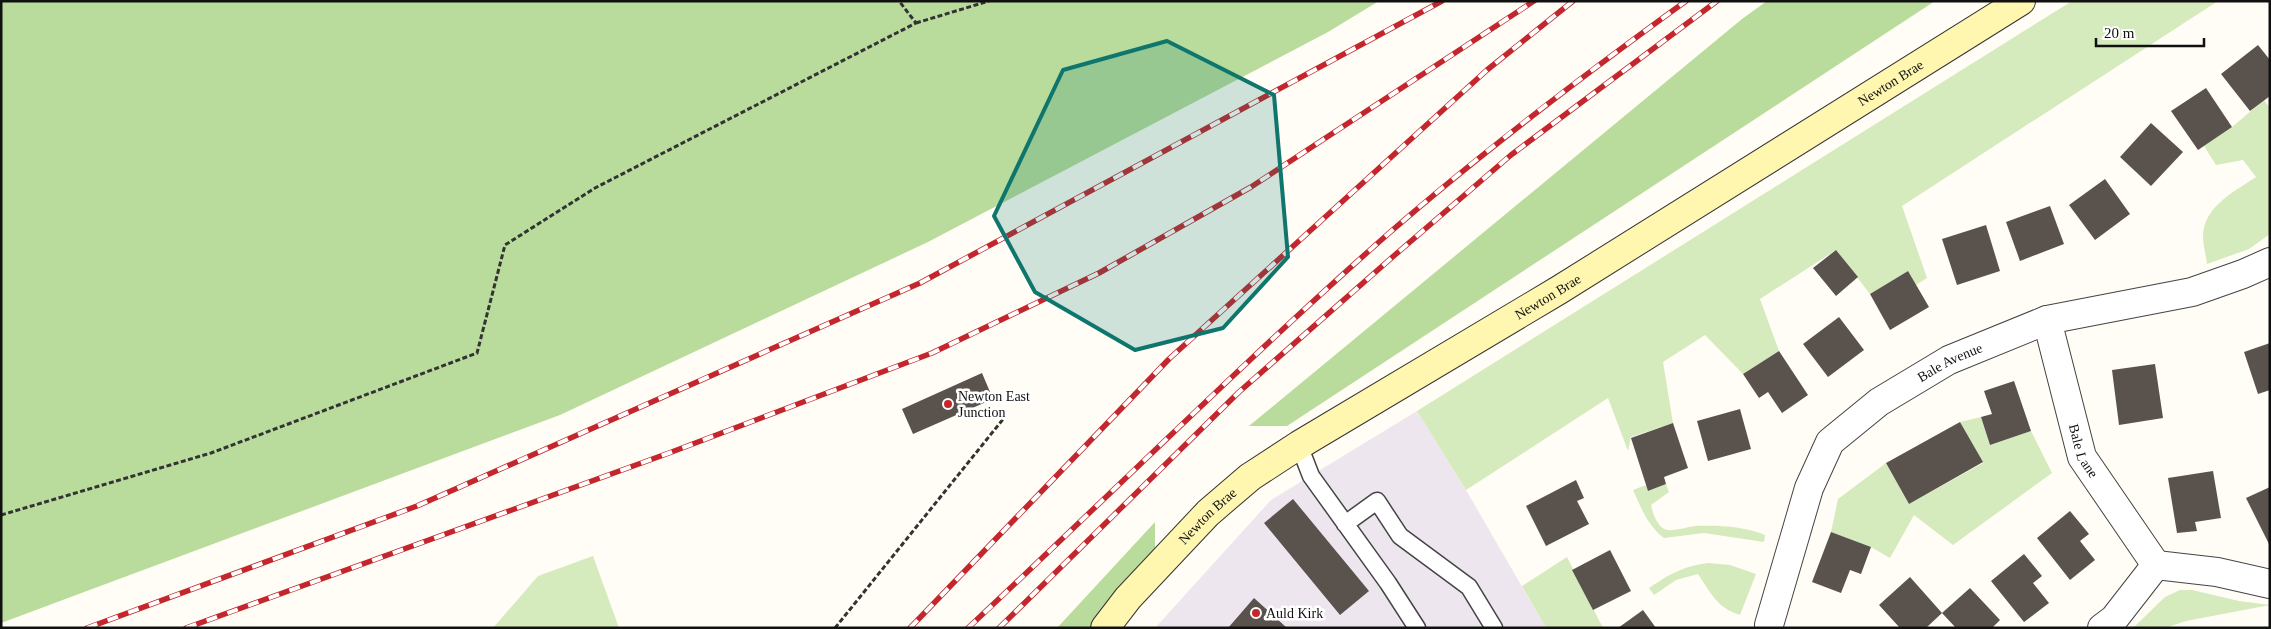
<svg xmlns="http://www.w3.org/2000/svg" width="2271" height="629" viewBox="0 0 2271 629" font-family="Georgia,serif">
<rect width="100%" height="100%" fill="#fffdf5"/>
<path fill="#eee6ef" d="M1417,411L1466,490L1546,628H1155L1271,500Z"/>
<path fill="#d5ebbd" d="M2072,1H2218L1902,206L1927,278L1916,285L1908,271L1870,294L1836,250L1760,299L1779,351L1743,374L1705,335L1663,362L1673,423L1631,437L1628,451L1608,398L1466,490L1417,411Z
M2264,100L2270,108V234L2249,249L2207,264C2206,255 2203,245 2203,236C2204,206 2234,192 2256,177L2243,160L2216,165L2204,146L2232,127Z
M1981,417L1990,445L2031,431L2052,473L1953,545L1914,515L1890,558L1871,547L1831,532L1838,499L1886,463L1909,504L1983,463L1960,422Z
M1666,484L1669,492L1651,505C1653,514 1657,527 1667,530C1675,531 1687,527 1695,526C1718,525 1744,526 1765,535L1764,542L1704,533L1664,538C1648,526 1641,508 1633,490L1646,485L1649,491Z
M593,556L619,628H493L538,576Z
M1567,557L1603,628H1546L1522,586Z
M1709,563L1730,565L1756,574L1740,615C1717,608 1711,593 1698,574L1676,580L1654,595L1649,588C1670,574 1683,566 1709,563Z
M2180,590H2192L2239,601L2270,605L2186,621L2165,628H2133L2165,597Z"/>
<path fill="#b9dc9c" d="M1,1H1379L1328,32L928,242L560,415L1,623Z
M1767,1H1935L1287,426H1249L1742,19Z
M1155,522V549L1092,628H1057Z"/>
<path fill="#5a524d" d="M2258,45L2270,60V96L2250,111L2221,74Z
M2206,88L2232,127L2198,150L2171,111Z
M2151,123L2183,152L2151,186L2120,157Z
M2105,179L2130,214L2095,240L2069,205Z
M2050,206L2064,244L2020,261L2006,222Z
M1986,225L2000,271L1957,285L1942,239Z
M1836,250L1858,277L1836,296L1813,268Z
M1908,271L1929,307L1890,330L1870,294Z
M1839,317L1864,350L1828,377L1803,344Z
M2270,343V390L2258,394L2244,352Z
M1779,351L1808,395L1782,413L1768,392L1759,398L1743,374Z
M2155,364L2163,418L2119,425L2112,370Z
M982,373L993,399L913,434L902,409Z
M2014,381L2031,431L1990,445L1981,417L1992,414L1984,391Z
M1740,409L1751,449L1708,461L1697,421Z
M1960,422L1983,462L1909,504L1886,463Z
M1673,423L1688,468L1664,477L1666,484L1648,491L1631,438Z
M2213,471L2221,518L2195,522L2197,531L2177,533L2168,478Z
M1576,480L1584,498L1577,501L1589,524L1546,546L1526,506Z
M2270,487V546L2246,498Z
M1293,499L1369,591L1340,615L1264,523Z
M2070,511L2089,534L2080,541L2095,560L2070,580L2037,538Z
M1831,532L1871,547L1861,574L1850,570L1841,593L1812,582Z
M1610,550L1631,591L1593,610L1572,570Z
M2024,554L2042,576L2033,583L2049,603L2024,622L1991,581Z
M1910,577L1942,613L1926,628H1900L1879,605Z
M1970,588L2000,620L1992,628H1956L1942,613Z
M1254,598L1287,628H1228Z
M1643,610L1656,628H1618Z"/>
<g fill="none" stroke-linecap="round" stroke-linejoin="round">
<g stroke="#444" stroke-width="19">
<path id="lane" d="M1299,445L1311,476L1388,583L1417,628
M1345,524L1377,501L1400,536L1469,587L1494,628"/>
</g>
<g stroke="#444" stroke-width="30">
<g id="street">
<path id="s1" d="M2047,320L2082,457L2156,565"/>
<path id="s2" d="M1769,625L1809,488L1830,442L1879,402L1949,360L2047,320L2192,292L2243,274L2270,262"/>
<path d="M2102,628L2114,619L2156,565L2217,572L2270,584"/>
</g>
</g>
<g stroke="#333" stroke-width="30">
<g id="secondary">
<path id="s3" d="M1105,628L1128,598L1208,513L1250,477L1299,445L1559,290L2021,1"/>
</g>
</g>
<path stroke="#333" stroke-width="3" stroke-dasharray="5 2.5" stroke-linecap="butt" d="M916,23L989,1
M1,515L211,453L477,353L505,245L595,188L916,23L899,1
M835,628L1004,418"/>
<use href="#lane" stroke="#fff" stroke-width="16"/>
<use href="#street" stroke="#fff" stroke-width="28"/>
<use href="#secondary" stroke="#fff6b0" stroke-width="28"/>
<g stroke="#c4262e" stroke-width="5.5">
<path id="rail" d="M87,628L417,506L920,283L1442,1
M186,628L669,453L932,353L1099,273L1251,187L1534,1
M910,628L1169,359L1487,70L1573,1
M968,628C1108,497 1244,361 1388,234C1483,151 1584,75 1686,1
M999,628L1239,392L1396,254L1511,155L1717,1"/>
</g>
<use href="#rail" stroke="#fff" stroke-width="4" stroke-dasharray="11" stroke-linecap="butt"/>
</g>
<path fill="#0f766e" fill-opacity="0.2" stroke="#0f766e" stroke-width="4" stroke-linejoin="round" d="M1167,41L1274,95L1288,257L1223,328L1135,350L1035,292L994,216L1063,70Z"/>
<g fill="#c4262e" stroke="#fff" stroke-width="2">
<circle cx="948" cy="404" r="5"/>
<circle cx="1256" cy="613" r="5"/>
</g>
<g text-anchor="middle" dominant-baseline="central" stroke-width="5" stroke-linejoin="round" paint-order="stroke">
<g font-size="14" fill="#111" stroke="#fff">
<text stroke="none"><textPath href="#s3" startOffset="962">Newton Brae</textPath></text>
<text stroke="none"><textPath href="#s3" startOffset="558">Newton Brae</textPath></text>
<text stroke="none"><textPath href="#s2" startOffset="338">Bale Avenue</textPath></text>
<text stroke="none"><textPath href="#s1" startOffset="136">Bale Lane</textPath></text>
<text stroke="none"><textPath href="#s3" startOffset="152">Newton Brae</textPath></text>
</g>
<g font-size="14" fill="#111" stroke="#fff" text-anchor="start">
<text x="958" y="396">Newton East<tspan x="958" dy="16">Junction</tspan></text>
<text x="1266" y="613">Auld Kirk</text>
</g>
</g>
<rect width="2271" height="629" fill="none" stroke="#111111" stroke-width="5"/>
<path d="M2096 38v8h108v-8" fill="none" stroke="#111111" stroke-width="2.5"/>
<text x="2104" y="38" font-size="15" fill="#111111" stroke="#ffffff" stroke-width="4" paint-order="stroke">20 m</text>
</svg>
